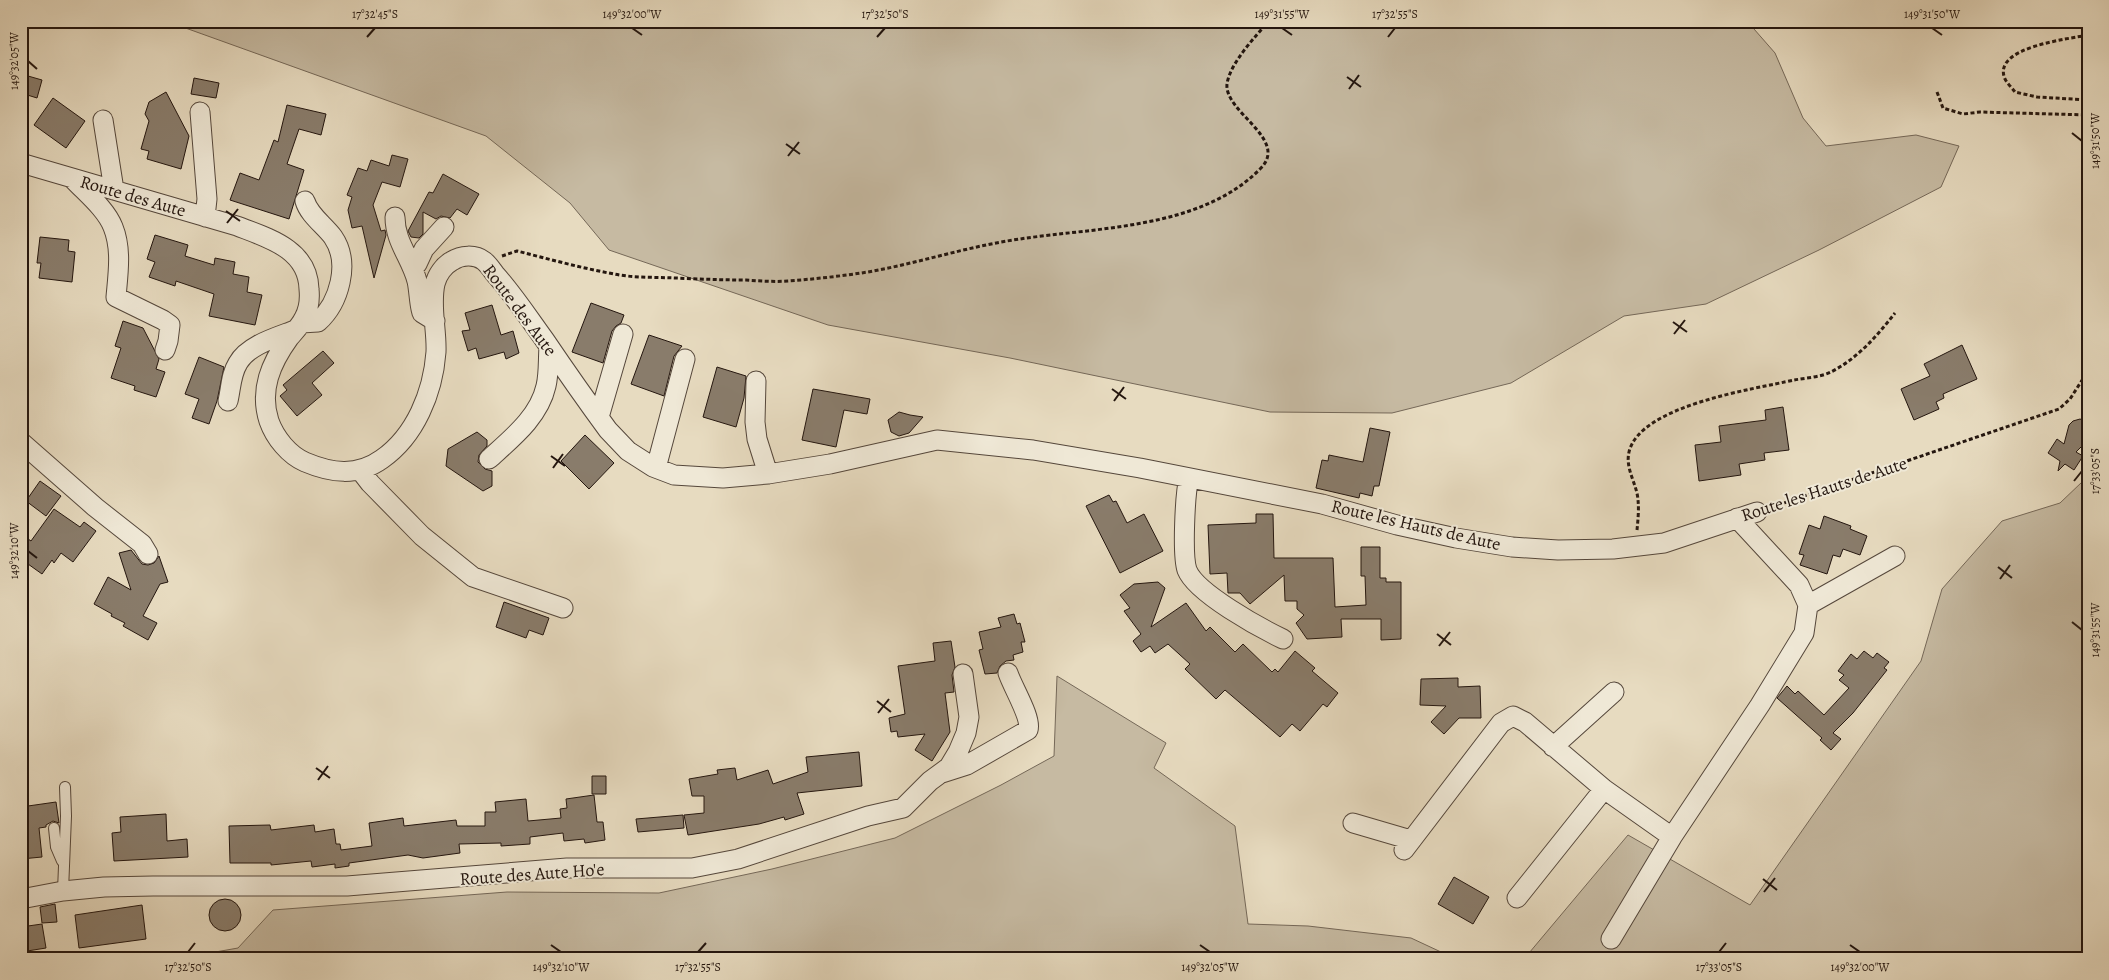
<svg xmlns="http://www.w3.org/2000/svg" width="2109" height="980" viewBox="0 0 2109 980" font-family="Alegreya,serif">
<rect width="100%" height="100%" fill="#e7dbc0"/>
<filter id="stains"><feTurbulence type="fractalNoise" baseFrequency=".004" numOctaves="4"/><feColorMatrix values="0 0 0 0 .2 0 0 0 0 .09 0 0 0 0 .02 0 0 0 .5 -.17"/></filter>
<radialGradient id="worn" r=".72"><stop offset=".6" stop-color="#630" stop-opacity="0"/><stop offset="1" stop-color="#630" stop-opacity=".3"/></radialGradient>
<path fill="#c6baa2" stroke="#756858" d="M166,21H1747L1775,53L1803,118L1826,146L1916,135L1959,146L1941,187L1819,250L1706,304L1624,316L1511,383L1392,413L1270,412L1010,358L828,325L609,250L570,203L486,136Z
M2088,471V959H1524L1628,835L1750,905L1921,661L1942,589L2002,521L2060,503L2082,482Z
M1057,676L1166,743L1154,768L1235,826L1248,924L1308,926L1411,938L1456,959H176L238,948L273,910L507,892L659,893L772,869L895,838L1001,785L1054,756Z"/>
<path fill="#897c6b" stroke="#24160f" d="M21,74L42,80L37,98L21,93Z
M194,78L219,83L216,98L191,94Z
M166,92L189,136L181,169L147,159L149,151L141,149L149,121L145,114L149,102Z
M53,98L85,121L66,148L34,125Z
M287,105L326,114L321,135L299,129L287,164L304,170L289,219L230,200L240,173L259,180L274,140L278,142Z
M392,155L408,159L400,187L382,182L373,205L381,231L385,230L386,235L374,278L362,226L352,228L348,210L352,197L347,195L358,168L367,171L371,160L389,166Z
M443,174L479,194L467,215L457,209L450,218L441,216L436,219L423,212V234L419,238L411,237L408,231L429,192L433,193Z
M155,235L188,245L185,256L214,265L215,258L235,262L233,274L249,277L247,292L262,295L255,325L209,316L214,294L176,281L175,286L149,277L155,262L147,259Z
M40,237L69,240L68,251L75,252L72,282L39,278L41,263H37Z
M591,303L624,315L621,323L616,326L612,331L603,363L572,352Z
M492,305L501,335L513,331L519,353L506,359L504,352L479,359L476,348L468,351L462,331L470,330L465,313Z
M123,321L143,328L159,359L156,369L165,372L156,397L134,390L135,386L111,378L121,348L115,346Z
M649,335L682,346L674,356L664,396L631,384Z
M1962,345L1977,379L1943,394L1944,398L1936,402L1939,409L1914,420L1901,389L1930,376L1924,364Z
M323,351L334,363L312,383L322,395L297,416L280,396L287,390L283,385Z
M199,357L224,367L217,401L209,424L192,418L199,399L185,394Z
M717,367L746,376L744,398L736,427L703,417Z
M813,389L870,399L867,414L844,410L836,447L802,440Z
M1783,407L1789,450L1764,453L1765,460L1739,464L1741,475L1699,481L1695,445L1721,442L1719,426L1766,420L1765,410Z
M899,412L910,415L923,417L909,433L899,436L891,432L888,420Z
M2080,419L2088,422V440L2076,452L2083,456L2074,470L2065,464L2058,471L2060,461L2048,453L2057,439L2064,444L2069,425L2073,421Z
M1370,428L1390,432L1379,486H1374L1372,496L1360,493L1359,498L1316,488L1322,460L1328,461L1329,455L1363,462Z
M477,432L487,440V446L479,455L478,462L485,469L492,471V486L483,491L446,466L448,449Z
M585,435L614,463L589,489L561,461Z
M40,481L61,496L46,516L26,501Z
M1109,495L1113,502L1116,501L1127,523L1144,514L1163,551L1120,573L1086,506Z
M54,509L80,527L84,522L96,531L73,562L61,553L54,563L52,560L42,574L21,559V534L31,541Z
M1256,514H1273L1274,558H1333L1335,607L1366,605L1365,576H1361V547H1380V578H1386V582H1401V639L1381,640V619H1341L1342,637L1307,639L1296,623L1304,615L1297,609V601H1285L1284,575L1250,604L1240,593H1228L1227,573L1210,574L1208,525L1256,523Z
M1824,516L1851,526L1850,529L1867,536L1860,555L1843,549L1840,557L1833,555L1827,574L1800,565L1804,555L1799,554L1809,525L1820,529Z
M131,550L142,564L148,565L154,563L159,556L168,582L160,584L143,616L157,623L148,640L123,626L125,623L111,616L112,614L94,604L108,577L131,590L119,553Z
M1158,582L1165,588L1151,627L1186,603L1206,631L1210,627L1235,652L1243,644L1272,672L1275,669L1278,672L1295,651L1315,668L1312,671L1338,693L1327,707L1323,704L1300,731L1292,724L1280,737L1225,690L1216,699L1185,669L1190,664L1168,644L1155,653L1150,646L1141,652L1133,641L1141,634L1124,611L1130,608L1120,595L1134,584Z
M504,602L549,618L543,635L529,630L526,638L496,627Z
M1014,614L1017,624L1020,623L1025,642H1021L1023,652L1013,655L1014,660L1006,661L1000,666L997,673L985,674L979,650L983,649L979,632L1001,627L998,618Z
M951,641L955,667L952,675L954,692L945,693L950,732L932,761L915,750L925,734L898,737L897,731L891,732L889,718L905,714L898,666L935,661L933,643Z
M1864,651L1873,658L1877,653L1889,662L1884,668L1887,670L1853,713L1833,733L1841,739L1831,750L1820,740L1822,738L1777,698L1787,686L1795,694L1798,691L1824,715L1849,688L1839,680L1844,675L1838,671L1851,654L1857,659Z
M1458,678V687L1480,686L1481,718H1459L1444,734L1431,722L1446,706L1420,705L1421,679Z
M859,752L862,786L797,793L804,814L785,820L784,817L759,824L688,835L684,815L704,813V796H692L689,779L718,774L717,770L735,768L737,780L768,770L773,784L808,772L806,757Z
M592,776H606V794H592Z
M594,795L597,822H603L605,840L585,843L584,839L564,841L563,833L530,837V844L501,846V843L459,844L460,853L423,858L408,855L349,863V866L335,868V864L312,867L311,861L271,865V863H230L229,826L270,825L271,830L314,825L315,832L334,829L336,844H340L341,850L372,846L369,823L403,818L404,826L456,820L457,826H485V812H496L495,802L526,799L528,821L561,818L560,809L567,808L566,799Z
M56,802L59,823L53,821L46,825V827L39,828L42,857L21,859V807Z
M166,814L167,841L187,839L188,857L114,861L112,833L121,832L120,817Z
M683,815L684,828L638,832L636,819Z
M1454,877L1489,897L1473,924L1438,904Z
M209 915a16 16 0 1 1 32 0a16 16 0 1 1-32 0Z
M55,904L57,922L42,923L40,907Z
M142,905L146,939L79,948L75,915Z
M42,924L46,948L21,952V927Z"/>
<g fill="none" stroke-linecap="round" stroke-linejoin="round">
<g stroke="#55473b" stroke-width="12">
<path id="service" d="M54,828L56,847L62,861
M63,891L66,816L65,787"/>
</g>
<g stroke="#55473b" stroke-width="21">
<path id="minor" d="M200,112L207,199L205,217
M103,120L114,190
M21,163L237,226C268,238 308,249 309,289C310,299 309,309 304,318C301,325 294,332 289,338C271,363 259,390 269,421C275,438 289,455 305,462C331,473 357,477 382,459C415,436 433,393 436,352C437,330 430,306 435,284C437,275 444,265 452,261C461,255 475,254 484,261C488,264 492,270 495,274C513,294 528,317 544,339C565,370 586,400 608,430L628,451L653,467L674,475L723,478L768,474L830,464L937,440L1033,450L1140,468L1322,504L1397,525L1456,538L1512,547L1558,550L1613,549L1664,543L1757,512
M73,179C86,193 106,209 113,227C122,249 118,274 116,297L163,320L170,325L168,341L165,350
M395,217C395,242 411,258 417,281C419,290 419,300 421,309L422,313L435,321
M412,267L417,264L424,249L444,227
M301,323L318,322C339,303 351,263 333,237C324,225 309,215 305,201
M756,381L755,422L757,439L768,474
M228,401C231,388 231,374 238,363C248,345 277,337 295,330
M599,417L623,334
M21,442L95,507L142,544L148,554
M489,459C512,438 539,417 546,386C549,374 548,359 549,347
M656,468L685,359
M360,470L370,483L422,536L473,577L563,608
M1189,478C1185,493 1182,555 1187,570C1196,593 1260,628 1283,639
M1808,605L1895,556
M1553,747L1614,692
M942,773L967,765L1028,730C1032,718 1013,688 1008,673
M1353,823L1411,840
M1404,850L1501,723L1513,716L1525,722L1604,789L1672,837
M1517,898L1604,789
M21,899L63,891L104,887L153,886H347L567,868H692L738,859L868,816L903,808L930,781L949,767L958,752L966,733L969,717L963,674
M1611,939L1672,837L1760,705L1804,633L1808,605L1799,585L1737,518"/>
</g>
<path stroke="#24160f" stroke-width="3" stroke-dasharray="4 2.5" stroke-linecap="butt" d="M2088,35C2069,39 1991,47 2005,79C2007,83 2012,88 2015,92L2037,97L2088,100
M1937,92L1943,108L1963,114L1980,112L2088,115
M502,256L517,251C549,259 581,268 614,274C633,278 655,277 675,278C699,279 722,280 746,280C760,281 774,282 788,281C815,279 842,276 868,272C919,263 969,246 1020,239C1099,227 1202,229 1261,168C1289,139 1224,112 1227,84C1230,63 1255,37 1269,21
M1772,507L2059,409L2070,399L2088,371
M1637,530C1638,520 1639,509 1638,500C1637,484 1625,469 1629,452C1640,405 1755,389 1794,380C1806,378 1821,377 1831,372C1858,358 1877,336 1895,313"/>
<use href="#service" stroke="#efe8d6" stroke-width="10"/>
<use href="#minor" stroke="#efe8d6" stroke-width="19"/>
</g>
<path fill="none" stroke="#24160f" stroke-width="2" d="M632,28L642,35M1282,28L1292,35M1932,28L1942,35M367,37L375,28M877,37L885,28M1388,37L1395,28M28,61L37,69M1347,77L1361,87M1349,89L1359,75M2072,133L2082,141M786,144L800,154M788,156L799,142M226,211L240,221M227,223L238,209M1673,322L1687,332M1674,334L1685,320M1112,389L1126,399M1114,401L1124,387M551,456L565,466M553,468L563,454M2074,481L2082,471M28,551L37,558M1998,567L2012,578M2000,579L2010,565M2072,622L2082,630M1437,634L1451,645M1439,646L1450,632M877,701L891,712M878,713L889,699M316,768L330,778M318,780L328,766M1763,879L1777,890M1764,892L1775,878M551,945L561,952M1200,945L1210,952M1850,945L1860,952M188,952L195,943M698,952L706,943M1719,952L1726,943"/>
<g text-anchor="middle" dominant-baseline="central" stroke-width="4" stroke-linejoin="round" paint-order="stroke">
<g font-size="18" fill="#24160f" stroke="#efe8d6">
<text transform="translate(133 196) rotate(16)">Route des Aute</text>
<text transform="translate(520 310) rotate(53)">Route des Aute</text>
<text transform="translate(1824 489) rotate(-18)">Route les Hauts de Aute</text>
<text transform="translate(1416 525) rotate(13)">Route les Hauts de Aute</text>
<text transform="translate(532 874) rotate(-4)">Route des Aute Ho'e</text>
</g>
</g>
<rect width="2109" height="980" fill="none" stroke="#e7dbc0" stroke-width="55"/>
<rect x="28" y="28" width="2054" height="924" fill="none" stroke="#24160f" stroke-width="2"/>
<g font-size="12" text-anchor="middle" fill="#24160f">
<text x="375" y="18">17°32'45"S</text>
<text x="632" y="18">149°32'00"W</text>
<text x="885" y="18">17°32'50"S</text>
<text x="1282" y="18">149°31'55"W</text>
<text x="1395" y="18">17°32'55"S</text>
<text x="1932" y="18">149°31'50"W</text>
<text transform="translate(14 61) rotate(-90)" y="4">149°32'05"W</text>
<text transform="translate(2095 141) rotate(-90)" y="4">149°31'50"W</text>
<text transform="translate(2095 471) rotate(-90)" y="4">17°33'05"S</text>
<text transform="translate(14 551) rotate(-90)" y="4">149°32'10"W</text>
<text transform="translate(2095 630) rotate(-90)" y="4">149°31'55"W</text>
<text x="188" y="971">17°32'50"S</text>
<text x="561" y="971">149°32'10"W</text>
<text x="698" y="971">17°32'55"S</text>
<text x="1210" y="971">149°32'05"W</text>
<text x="1719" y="971">17°33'05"S</text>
<text x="1860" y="971">149°32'00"W</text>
</g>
<rect width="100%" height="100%" filter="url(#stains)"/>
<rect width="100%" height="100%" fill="url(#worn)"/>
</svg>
